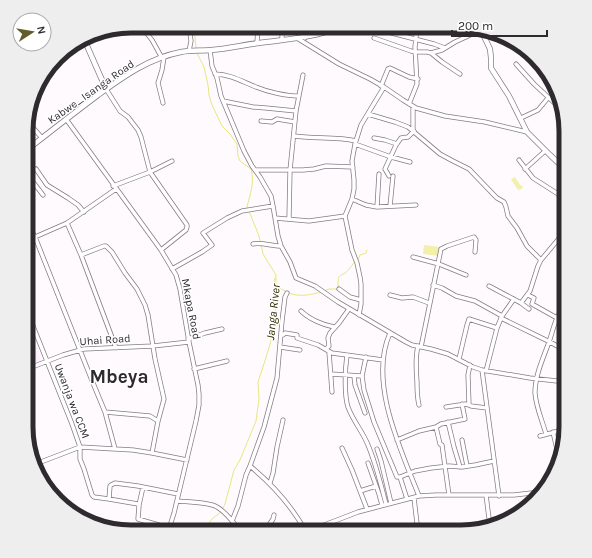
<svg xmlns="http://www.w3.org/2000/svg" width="592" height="558" viewBox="0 0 592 558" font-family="Karla,sans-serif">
<rect width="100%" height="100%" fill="#fefafe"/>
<path fill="#feeefe" d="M33,338L42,363L27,368V340Z"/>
<path fill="#f2f0aa" d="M515,177L520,185L523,186L522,189L518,190L511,179Z
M424,245L440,247L439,256L423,254Z"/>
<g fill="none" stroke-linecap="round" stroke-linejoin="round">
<path stroke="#eae57f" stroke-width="1" d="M194,26L196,48
M197,53L204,67L208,85L209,95L212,105L222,126L230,134L237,144L238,156L240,161L251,169C255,182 250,194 247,207V208
M249,211L259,236L260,241
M358,260L360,255L366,253L367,250
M275,278L274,281C276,283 277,286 280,288C293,298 307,296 321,292
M324,291L329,289H337L338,287C338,270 341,279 349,269C352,266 352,264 355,262
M202,532L212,519L221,512L225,504L234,470L240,460L256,421L259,399L258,382L263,367L271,341L276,305V275L263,254L261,244"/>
<g stroke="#857c85" stroke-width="5">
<path id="minor" d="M142,26L144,30L152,40L162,58
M189,26L191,41L189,51
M282,26V40
M443,26L466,37
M384,31L434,44L445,48
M297,38L339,64L370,79L384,87L403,100L416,108L445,116L485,122L527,132
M305,38V26
M374,38L411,51L415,52H427L431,53L442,62L460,74
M257,43L258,26
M210,50L212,66L217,78L221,96L244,151L252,166L260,177L271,196L273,206L278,236L281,246L290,262L296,278L315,286L338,302L406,342L412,345L431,349L448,354L473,367L482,370L530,378L566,382
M431,53L442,50L455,42L481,30
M516,64L534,84L563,111
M215,74C230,74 243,82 256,87C268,92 286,96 299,96
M381,86L388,69L390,68L409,77L418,79
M106,89L120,111L128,117L138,130L141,137L150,172L187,225V227L186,230L161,250
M223,101L253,107L266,108L296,111
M163,103L158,83L162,70L164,57
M409,104L417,84L415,47L417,26
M413,106V131
M368,114L395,122L408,127L440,154L453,161L469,169L493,194L497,198L504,202L506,207L508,216L517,228L527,246L541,260
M521,118L538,110L548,98
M66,119L161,250L176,275L180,289L189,342L198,385L199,394V405L196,421L174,513L168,532
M261,121L272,122L277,119L295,122
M28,122L42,138
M294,136C314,139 336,136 356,141
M374,138L385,140L397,144
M355,144L391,157L410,162
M519,160L533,178L558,194L566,201
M36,169L47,185L68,198L78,205L84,212
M525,169L545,151
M255,170H303L314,169L326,166L353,167
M389,176L385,169L396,145L401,138L408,137L414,131
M28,177L30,178L43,195
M113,186L150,172L172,161
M352,199L366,205L377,207L416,205
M390,206L393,176
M377,207L379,174
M275,218L309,221L345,216
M289,219L290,170L296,111L303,75
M27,223L35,237L93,383L105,412L115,449
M67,223L81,255L116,348
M27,239L35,237L67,223L116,189
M253,244C262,242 271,246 281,246
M81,255L104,246H106L112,252L125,273L137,289L145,305L148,315L155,359L164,399L158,421L152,453
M413,257L439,264L466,275
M172,269L202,252L212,245L203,233L227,218L242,211L273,206
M433,285L442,288L456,296L475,301L502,316
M489,286L521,303L529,309
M339,289L350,297L361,300
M390,295L402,298L413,297L429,303
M528,295L534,298L532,304L557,318
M521,303L530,291L538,266L541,260L566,230
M27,311L72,424L80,447V459L84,469L92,495L94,497L109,499L110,486L111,485L115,483L138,486L178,494
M301,311C309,319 323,325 334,327
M359,315L361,304V284L360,277L357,263L352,250L345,216L352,199L354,189V180L352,161L355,144L361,125L384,87
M501,318L550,342L566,351
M390,333C368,382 401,450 419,496
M281,335H283L285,333L297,335V338L318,345L332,353L383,360
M188,339L205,333L222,329
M418,346C415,358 416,370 417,382C417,390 417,397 419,405
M280,347L300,350
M421,347L441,249L447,246L474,237L476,240L475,252
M326,349L329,346L328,338L330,333L339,323L349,309
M329,352L332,392
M347,355C345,369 344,394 348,407C353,421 363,432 368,445C376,464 381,485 386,504
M366,357L362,376L364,390L374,422L397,477H400L415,471L431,468L449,466L462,467L475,465L494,461
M459,359L467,325L469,319L497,328
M27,369L63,355L84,349L153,346L189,342
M194,369L227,361
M482,370L499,496
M486,371L497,328L502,316L514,299
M331,374L362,376
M354,376L355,385L365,413
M559,381L566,351
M562,382L566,399
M469,405L468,375L470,365
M446,407L466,404L471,406L487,408
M105,412L150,416L158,421
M448,422L454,447L460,467
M436,427L440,444L442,445L449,495
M553,432L559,458
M546,434C542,420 536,407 535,393C535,374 544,357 550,339C553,330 555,319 561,311C563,308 563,308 566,307
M540,436L566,429
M397,440L419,431L436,427L441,424L465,419L462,404
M462,440L467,466
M342,448L352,470L367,509
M377,449L381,461L391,503
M368,463L379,494L382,505
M33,465L80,447L115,449L133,450L152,453L187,460
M250,466C273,485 292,506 306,532
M400,477L407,499
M270,483L273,473L277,447L283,420
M360,491L376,486
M51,495L57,493
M486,495L490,526
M414,498L418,532
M109,499L138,504L139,506L138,519L169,528
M177,501C187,502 209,502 217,507C226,512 235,524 241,532
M139,505L143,487
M232,521L238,506L246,475L250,466L264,427L277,378L282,321L285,297L287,293
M230,532L234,524
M273,532L269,525L273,519L274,515
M306,532L358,512L419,496L436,495H514L540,492"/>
</g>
<g stroke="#857c85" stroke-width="6">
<path id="tertiary" d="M481,30L490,49L491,58V68L509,96L527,132L550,155L566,170
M84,39L106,89
M28,149C51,131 74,113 98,95C123,77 149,58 181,52C191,50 201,51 211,50C227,49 243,45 259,43C287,39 316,38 342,26"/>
</g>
<use href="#minor" stroke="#fff" stroke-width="3.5"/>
<use href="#tertiary" stroke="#fff" stroke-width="4.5"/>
</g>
<g text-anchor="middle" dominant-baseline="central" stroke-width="3" stroke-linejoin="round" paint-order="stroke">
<g font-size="11" fill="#2e2a2e" stroke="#fff">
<text transform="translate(91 92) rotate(-35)">Kabwe_Isanga Road</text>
<text transform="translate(191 309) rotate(79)">Mkapa Road</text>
<text transform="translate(105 340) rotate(-4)">Uhai Road</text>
<text transform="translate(72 401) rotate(69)">Uwanja wa CCM</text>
</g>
<g font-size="12" font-style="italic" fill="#2f2c00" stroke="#fff">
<text transform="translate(273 312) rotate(-84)">Janga River</text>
</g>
<g font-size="19" font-weight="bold" fill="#2e2a2e" stroke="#fff">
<text x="119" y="377">Mbeya</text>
</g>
</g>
<path d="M0 0H592V558H0ZM131 33H461A98 98 0 0 1 559 131V427A98 98 0 0 1 461 525H131A98 98 0 0 1 33 427V131A98 98 0 0 1 131 33Z" fill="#eee" fill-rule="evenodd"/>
<path fill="none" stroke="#2e2a2e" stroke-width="5" d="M131 33H461A98 98 0 0 1 559 131V427A98 98 0 0 1 461 525H131A98 98 0 0 1 33 427V131A98 98 0 0 1 131 33Z"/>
<g transform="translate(32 32) rotate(78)"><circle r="19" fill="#ffffff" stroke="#abaaab"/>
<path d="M0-3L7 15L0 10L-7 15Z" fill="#605d2a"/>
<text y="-6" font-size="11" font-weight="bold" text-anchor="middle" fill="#2e2a2e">N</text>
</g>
<path d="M452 30v6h95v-6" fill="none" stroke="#2e2a2e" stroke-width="2"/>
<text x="458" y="30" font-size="12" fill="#2e2a2e" stroke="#ffffff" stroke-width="3" paint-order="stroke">200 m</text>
</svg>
